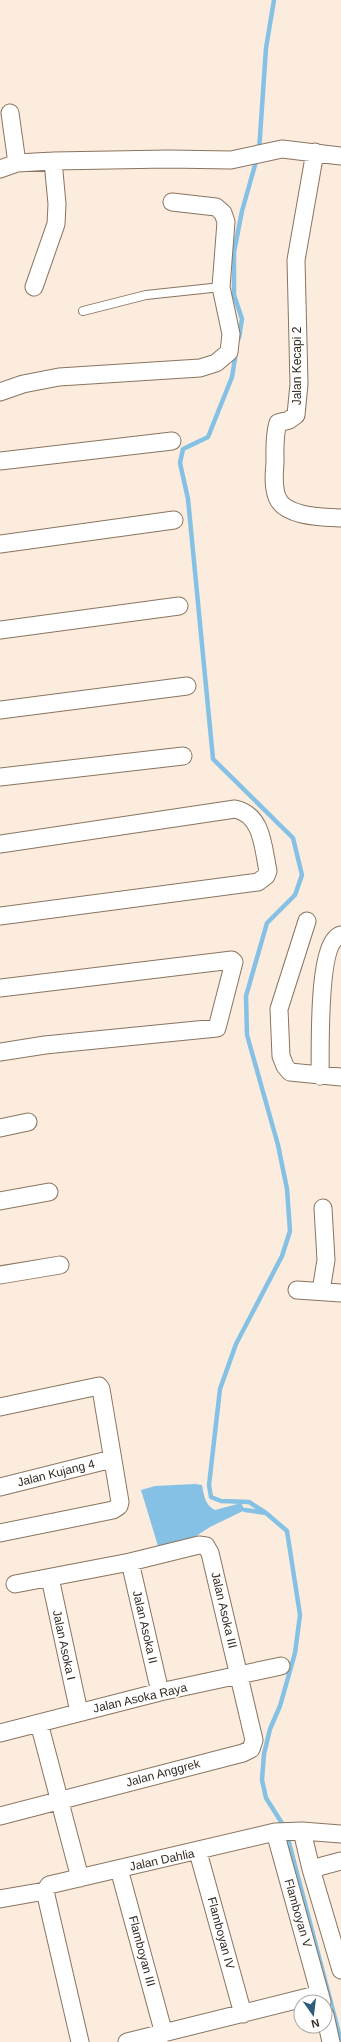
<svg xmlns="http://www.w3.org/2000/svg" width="341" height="2042" viewBox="0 0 341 2042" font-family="Arial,sans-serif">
<rect width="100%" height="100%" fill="#fbecde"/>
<path fill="#84c1e5" d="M195,1484L202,1485C204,1496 205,1505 215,1510L241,1503L245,1510L210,1527L187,1542L158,1546L141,1490L155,1486Z"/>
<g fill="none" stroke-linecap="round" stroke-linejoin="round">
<path stroke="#84c1e5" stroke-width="4.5" d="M259,151L266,48L274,0
M239,338L242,319L234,295V252L242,211L257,158
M236,352L232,377L208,437L183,449L180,463L188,499L213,759L293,838L302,875L295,895L267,923L246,996L247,1035L278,1145L287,1189L290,1231L282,1256L236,1344L220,1389L209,1485L211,1497L221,1501L249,1502L266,1513
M245,1510L266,1513L287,1531L300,1615L295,1653L280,1706L270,1729L264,1754L262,1780L266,1798L285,1828
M287,1835L341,2041"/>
<g stroke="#8a745f" stroke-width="10">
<path id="service" d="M83,311L146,295L221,287"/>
</g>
<g stroke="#8a745f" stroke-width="19">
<path id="minor" d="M10,113L17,163
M315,152L296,260L299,384L296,415L289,420L278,423C274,435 275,451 275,463C274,474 273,486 277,497C284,517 323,517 341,518
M0,169L17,163L53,161L168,159L231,160L282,149L341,156
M34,287L56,224L57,204L53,161
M0,392L23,384L59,377L200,368L216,363L229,352L231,334L221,287L226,222L223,213L216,207L172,202
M0,461L172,441
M0,544L174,520
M0,630L179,606
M0,710L187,686
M0,777L183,756
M0,844L235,809C263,815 263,848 268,871L266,876L258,882L0,916
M307,921L279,1009L281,1056L285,1066L290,1072L341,1077
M0,988L232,960L234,962L217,1028L45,1045L0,1052
M320,1076C321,1053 316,942 341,935
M0,1128L28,1122
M0,1201L49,1192
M0,1275L60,1265
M297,1290L341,1293
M321,1291L326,1260L323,1208
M0,1407L99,1386L101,1389L120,1502L119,1506L113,1510L0,1533
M0,1487L112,1459
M130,1562L160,1692
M50,1578L79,1712
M39,1723L80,1878
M0,1733L160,1692L281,1666
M0,1816L243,1753L251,1749L254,1740L210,1553L206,1546L199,1545L130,1562L15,1584
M302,1831L311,1869L341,1970
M275,1832L322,2002
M198,1852L243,2014
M119,1869L164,2034
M311,1869L341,1861
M0,1899L45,1891
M325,2015L331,2042
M80,2042L45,1891L49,1885L275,1832L302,1831L341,1834
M127,2042L320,1994"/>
</g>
<use href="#service" stroke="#fff" stroke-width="8"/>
<use href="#minor" stroke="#fff" stroke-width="17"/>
</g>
<g text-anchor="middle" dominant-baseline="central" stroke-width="3.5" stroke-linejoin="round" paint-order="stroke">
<g font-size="12" fill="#332921" stroke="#fff">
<text transform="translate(297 366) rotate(-90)">Jalan Kecapi 2</text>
<text transform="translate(56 1473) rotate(-14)">Jalan Kujang 4</text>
<text transform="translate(224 1610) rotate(77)">Jalan Asoka III</text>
<text transform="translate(145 1627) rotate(77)">Jalan Asoka II</text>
<text transform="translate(64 1645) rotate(78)">Jalan Asoka I</text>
<text transform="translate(140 1698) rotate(-13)">Jalan Asoka Raya</text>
<text transform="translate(163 1773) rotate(-15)">Jalan Anggrek</text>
<text transform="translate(162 1860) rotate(-12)">Jalan Dahlia</text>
<text transform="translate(298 1913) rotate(74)">Flamboyan V</text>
<text transform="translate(221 1933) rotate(75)">Flamboyan IV</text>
<text transform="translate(142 1951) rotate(75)">Flamboyan III</text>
</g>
</g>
<g transform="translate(313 2014) rotate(166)"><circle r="19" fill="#ffffff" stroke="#ada9a6"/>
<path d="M0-3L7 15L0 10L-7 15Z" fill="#2d5d7b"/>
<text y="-6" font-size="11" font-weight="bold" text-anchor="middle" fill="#332921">N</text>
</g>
</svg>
